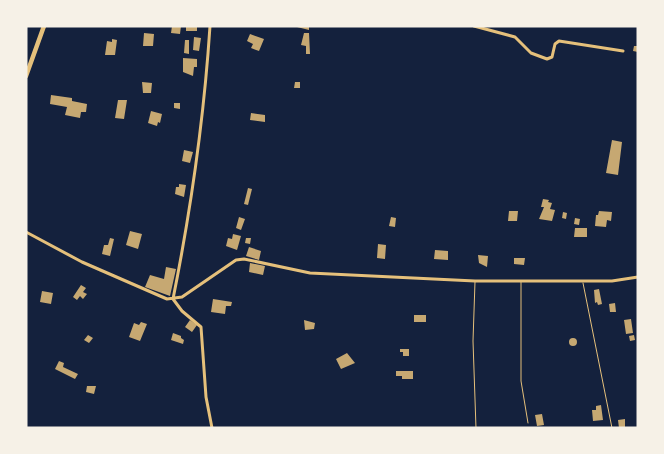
<svg xmlns="http://www.w3.org/2000/svg" width="664" height="454" viewBox="0 0 664 454" font-family="'Archivo Narrow',sans-serif">
<rect width="100%" height="100%" fill="#14213d"/>
<path fill="#c6a872" d="M172,26H181L180,34L171,33Z
M186,26H197V31H186Z
M297,26H309V30L297,27Z
M144,33L154,34L153,46H143Z
M304,33H309L310,54H306V46L301,45Z
M250,34L264,39L259,51L251,48L253,44L247,41Z
M194,37L201,38L199,51L193,50Z
M112,39L117,40L115,55H105L107,41L112,42Z
M185,40H189V54L184,53Z
M634,46H638V52L633,51Z
M183,58L197,59V67H194L193,76L183,72Z
M142,82L152,83L151,93H143Z
M295,82H300V88H294Z
M51,95L72,98V101L87,104L86,112H81L80,118L65,115L67,107L50,104Z
M118,100H127L124,119L115,118Z
M174,103H180V109L174,108Z
M151,111L162,114L160,123L158,122L157,126L148,123Z
M251,113L265,115V122L250,120Z
M612,140L622,142L618,175L606,173Z
M184,150L193,152L190,163L182,161Z
M179,184L186,185L184,197L175,194L176,187H179Z
M248,188L252,189L248,205L244,204Z
M543,199L549,200L548,202L552,203L550,209L555,210L552,221L539,219L544,207H541Z
M509,211H518L517,221H508Z
M599,211L612,212L611,221L607,220L606,227L595,226L596,215H598Z
M563,212L567,213L566,219L562,218Z
M239,217L245,219L241,230L236,228Z
M391,217L396,218L395,227L389,226Z
M575,218L580,219L579,225L574,224Z
M575,228H587V237H574Z
M130,231L142,234L138,249L126,245Z
M233,234L241,236L237,250L226,246L228,238L232,239Z
M110,238L114,239L110,256L102,254L104,245H108Z
M246,238H251L250,244L245,243Z
M378,244L386,245L385,259L377,258Z
M249,247L261,251L259,260L246,256Z
M435,250L448,251V260L434,259Z
M478,255L488,256L487,267L479,263Z
M514,258H525L524,265L514,264Z
M250,263L265,266L263,275L249,272Z
M166,267L176,269L170,296L145,287L150,275L164,279Z
M81,285L86,288L83,292L87,294L83,299L80,296L77,300L73,297Z
M599,289L602,304L598,305L597,302L595,303L594,290Z
M42,291L53,293L51,304L40,302Z
M213,299L232,302L231,306H226L225,314L211,312Z
M615,303L616,312H610L609,304Z
M414,315H426V322H414Z
M631,319L633,333L626,334L624,320Z
M190,320L197,325L192,332L185,327Z
M304,320L315,323L314,329L305,330Z
M141,322L147,324L140,341L129,337L134,323L139,325Z
M173,333L181,336V338L184,340L183,344L171,340Z
M88,335L93,338L89,343L84,340Z
M634,335L635,340L630,341L629,336Z
M569 342a4 4 0 1 1 8 0a4 4 0 1 1-8 0Z
M400,349H409V356H403V352H400Z
M347,353L355,363L341,369L336,359Z
M59,361L64,363L63,367L78,374L75,379L55,369Z
M396,371H413V379H402V376H396Z
M87,386H96L94,394L86,392Z
M601,405L603,420L593,421L592,410H596V406Z
M542,414L544,425L537,426L535,415Z
M625,419V428H619L618,420Z"/>
<g fill="none" stroke-linecap="round" stroke-linejoin="round">
<path stroke="#e5c07b" stroke-width="1" d="M521,281V381L528,423
M475,282L473,341L476,428
M583,283L612,428"/>
<path stroke="#e5c07b" stroke-width="3" d="M210,26C204,118 191,209 173,299L182,311L201,327L206,397L212,428
M474,26L515,37L531,53L547,59L552,57L555,44L559,41L623,51
M26,232L82,262L167,299L182,297L236,260L244,259L310,273L475,281H612L638,277"/>
<path stroke="#e5c07b" stroke-width="4.5" d="M26,76L44,26"/>
</g>
<rect width="664" height="454" fill="none" stroke="#f6f1e7" stroke-width="55"/>
</svg>
